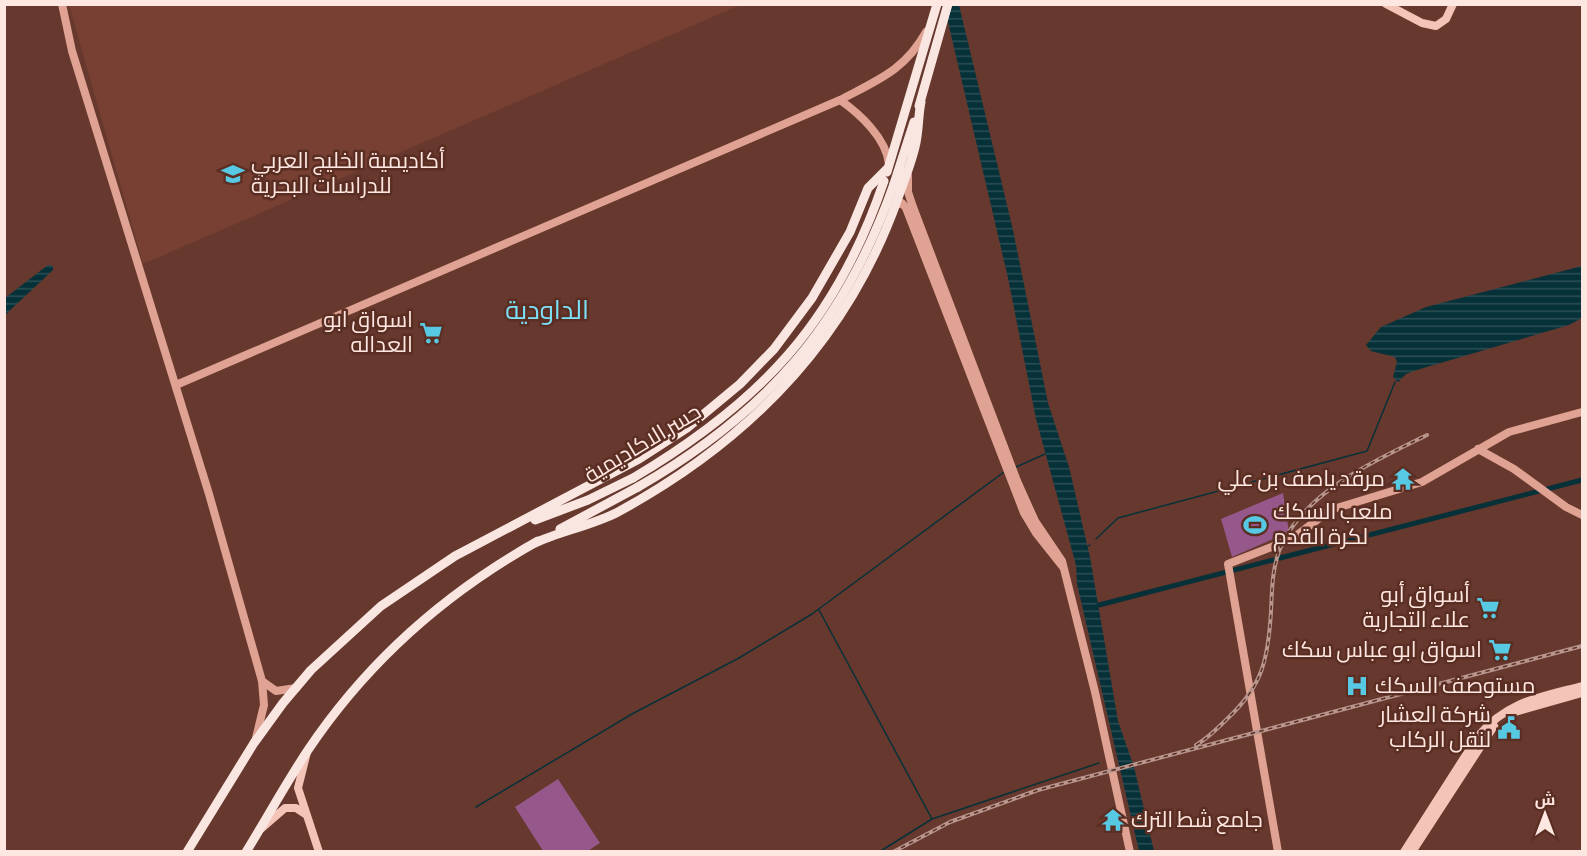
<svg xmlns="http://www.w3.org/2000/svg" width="1587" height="856" viewBox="0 0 1587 856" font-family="'Sofia Sans Condensed',Cairo,sans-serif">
<defs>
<pattern id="water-rules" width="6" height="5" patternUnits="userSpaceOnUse" patternTransform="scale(1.5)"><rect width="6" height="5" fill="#073139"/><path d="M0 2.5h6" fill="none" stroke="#2c4f55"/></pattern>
</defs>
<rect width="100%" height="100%" fill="#67382d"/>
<path fill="#774033" d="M69,5V4L740,5L143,264Z"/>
<path fill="#96588b" d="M1283,493L1289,532L1232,557L1221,519Z
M558,779L600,843L588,851H543L515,807Z"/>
<path fill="url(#water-rules)" d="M944,5H959L1013,230L1048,403L1069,467L1090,557L1118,721L1134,767L1154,851H1139L1077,584L1076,565L1036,419L1008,278Z
M48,265L53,266V270L5,315V298Z
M1582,266V318L1569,325L1417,370L1406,374L1398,382L1393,377L1397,362L1395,357L1371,351L1366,345L1381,327L1426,307Z"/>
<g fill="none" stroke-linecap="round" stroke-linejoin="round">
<path stroke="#073139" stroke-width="1.5" d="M1016,467L1045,454
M1096,539L1118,518L1367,451L1395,382
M1087,547L1090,545
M819,610L932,819
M476,807L632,714L739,658L812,614L1004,472
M879,852L932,819L1099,763"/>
<path stroke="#073139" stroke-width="5" d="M1280,558L1582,480
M1099,605L1273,560"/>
<path stroke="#e0a292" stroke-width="8" d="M62,4L72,51L209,494L262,681L264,705L256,738
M840,100C860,114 886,138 889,164
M908,176V192L913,207L1017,481L1035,521L1062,561L1095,692L1130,852
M896,205L902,203L906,208L1024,513L1036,533L1063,567
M176,385L840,100C878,80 905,70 926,32
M1478,449L1514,469L1566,507L1582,515
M262,681L276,691L296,688
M1278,852L1228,564L1292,539L1330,510L1422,482L1509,432L1582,412"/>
<path stroke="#f4c4b8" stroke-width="8" d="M1386,4L1422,23L1436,26L1446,19L1453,4
M1508,714L1582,693
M307,752L298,788L319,852
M262,828L285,808H296L305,814
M1404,852L1478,736C1508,701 1540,697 1582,686
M1412,852L1494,726"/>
<path stroke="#fae6e1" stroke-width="9" d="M919,106L948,4
M887,172L937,4
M894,184L914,122
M535,520L588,500L633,478
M560,529L638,487
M533,544C560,531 591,526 618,512C749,441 848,340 898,198C904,181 911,164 915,147C919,132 918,116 921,102
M187,852L254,743L283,703L311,670L381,606L455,556L639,459L687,428L740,384L774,349L812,298L850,232L868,188L888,168
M246,852C267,818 286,783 308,750C367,662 445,593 538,541"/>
<g stroke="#b8968d" stroke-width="4">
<path id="rail" d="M1196,745C1208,738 1218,728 1228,718C1263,685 1268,659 1271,612C1272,588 1272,566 1282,544C1309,489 1375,461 1427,435
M893,852L950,822L1038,790L1582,646"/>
</g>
<use href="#rail" stroke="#5b2e23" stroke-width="1.5" stroke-dasharray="4.5" stroke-linecap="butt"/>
<path stroke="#fae6e1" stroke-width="9" d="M633,478C761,402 836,323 884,181
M638,487C768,412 844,325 894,184"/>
</g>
<defs>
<g id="university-bare" transform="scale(1.8)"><path d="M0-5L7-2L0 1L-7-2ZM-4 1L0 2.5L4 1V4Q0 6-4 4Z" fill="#57c9e2" stroke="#5b2e23" stroke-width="2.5" paint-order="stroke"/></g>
<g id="supermarket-bare" transform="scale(1.8)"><path d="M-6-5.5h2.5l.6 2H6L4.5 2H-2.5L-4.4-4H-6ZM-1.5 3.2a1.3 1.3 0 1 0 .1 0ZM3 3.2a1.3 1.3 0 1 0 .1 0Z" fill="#57c9e2" stroke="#5b2e23" stroke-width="2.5" paint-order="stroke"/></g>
<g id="temple-bare" transform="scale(1.8)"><path d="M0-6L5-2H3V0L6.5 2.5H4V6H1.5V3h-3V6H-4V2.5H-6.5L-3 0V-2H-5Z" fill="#57c9e2" stroke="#5b2e23" stroke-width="2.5" paint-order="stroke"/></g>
<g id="stadium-bare" transform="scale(1.8)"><path d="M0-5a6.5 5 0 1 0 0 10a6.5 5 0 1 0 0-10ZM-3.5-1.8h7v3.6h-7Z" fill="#57c9e2" stroke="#5b2e23" stroke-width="2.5" paint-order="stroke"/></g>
<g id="hospital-bare" transform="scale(1.8)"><path d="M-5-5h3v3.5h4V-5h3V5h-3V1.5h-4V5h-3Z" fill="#57c9e2" stroke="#5b2e23" stroke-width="2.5" paint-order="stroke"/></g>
<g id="civic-bare" transform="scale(1.8)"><path d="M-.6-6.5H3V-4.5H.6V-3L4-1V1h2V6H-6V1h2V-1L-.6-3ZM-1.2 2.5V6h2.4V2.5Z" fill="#57c9e2" stroke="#5b2e23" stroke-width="2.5" paint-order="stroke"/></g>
</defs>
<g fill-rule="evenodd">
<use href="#university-bare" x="233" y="174"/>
<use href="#supermarket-bare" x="431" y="333"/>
<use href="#temple-bare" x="1403" y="479"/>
<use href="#stadium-bare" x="1255" y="525"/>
<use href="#supermarket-bare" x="1488" y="608"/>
<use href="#supermarket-bare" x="1500" y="650"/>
<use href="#hospital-bare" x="1357" y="686"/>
<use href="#civic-bare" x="1509" y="728"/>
<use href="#temple-bare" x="1113" y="820"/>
</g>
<g text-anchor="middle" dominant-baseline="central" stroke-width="5" stroke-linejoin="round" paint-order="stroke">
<g font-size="22" fill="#ffe7e1" stroke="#5b2e23" text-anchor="end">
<text x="251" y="161" text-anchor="start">أكاديمية الخليج العربي<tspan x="251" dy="25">للدراسات البحرية</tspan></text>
<text x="413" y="320">اسواق ابو<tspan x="413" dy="25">العداله</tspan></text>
<text x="1385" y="479">مرقد ياصف بن علي</text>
<text x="1273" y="512" text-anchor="start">ملعب السكك<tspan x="1273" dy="25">لكرة القدم</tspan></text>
<text x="1470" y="595">أسواق أبو<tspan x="1470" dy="25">علاء التجارية</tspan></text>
<text x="1482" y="650">اسواق ابو عباس سكك</text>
<text x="1375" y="686" text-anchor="start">مستوصف السكك</text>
<text x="1491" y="715">شركة العشار<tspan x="1491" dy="25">لنقل الركاب</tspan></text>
<text x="1131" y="820" text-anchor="start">جامع شط الترك</text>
</g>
<g font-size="22" fill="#ffe7e1" stroke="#5b2e23">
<text transform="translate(643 444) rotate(-31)">جسر الاكاديمية</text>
</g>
<g font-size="26" fill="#7ce1f8" stroke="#5b2e23">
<text x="547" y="311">الداودية</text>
</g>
</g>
<rect width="1587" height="856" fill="none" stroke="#ffe7e1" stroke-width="12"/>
<g transform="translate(1545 814)" stroke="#5b2e23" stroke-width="4.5" paint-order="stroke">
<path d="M0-4.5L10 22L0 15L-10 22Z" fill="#ffe7e1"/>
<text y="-9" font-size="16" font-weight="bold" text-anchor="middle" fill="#ffe7e1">ش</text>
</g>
</svg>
